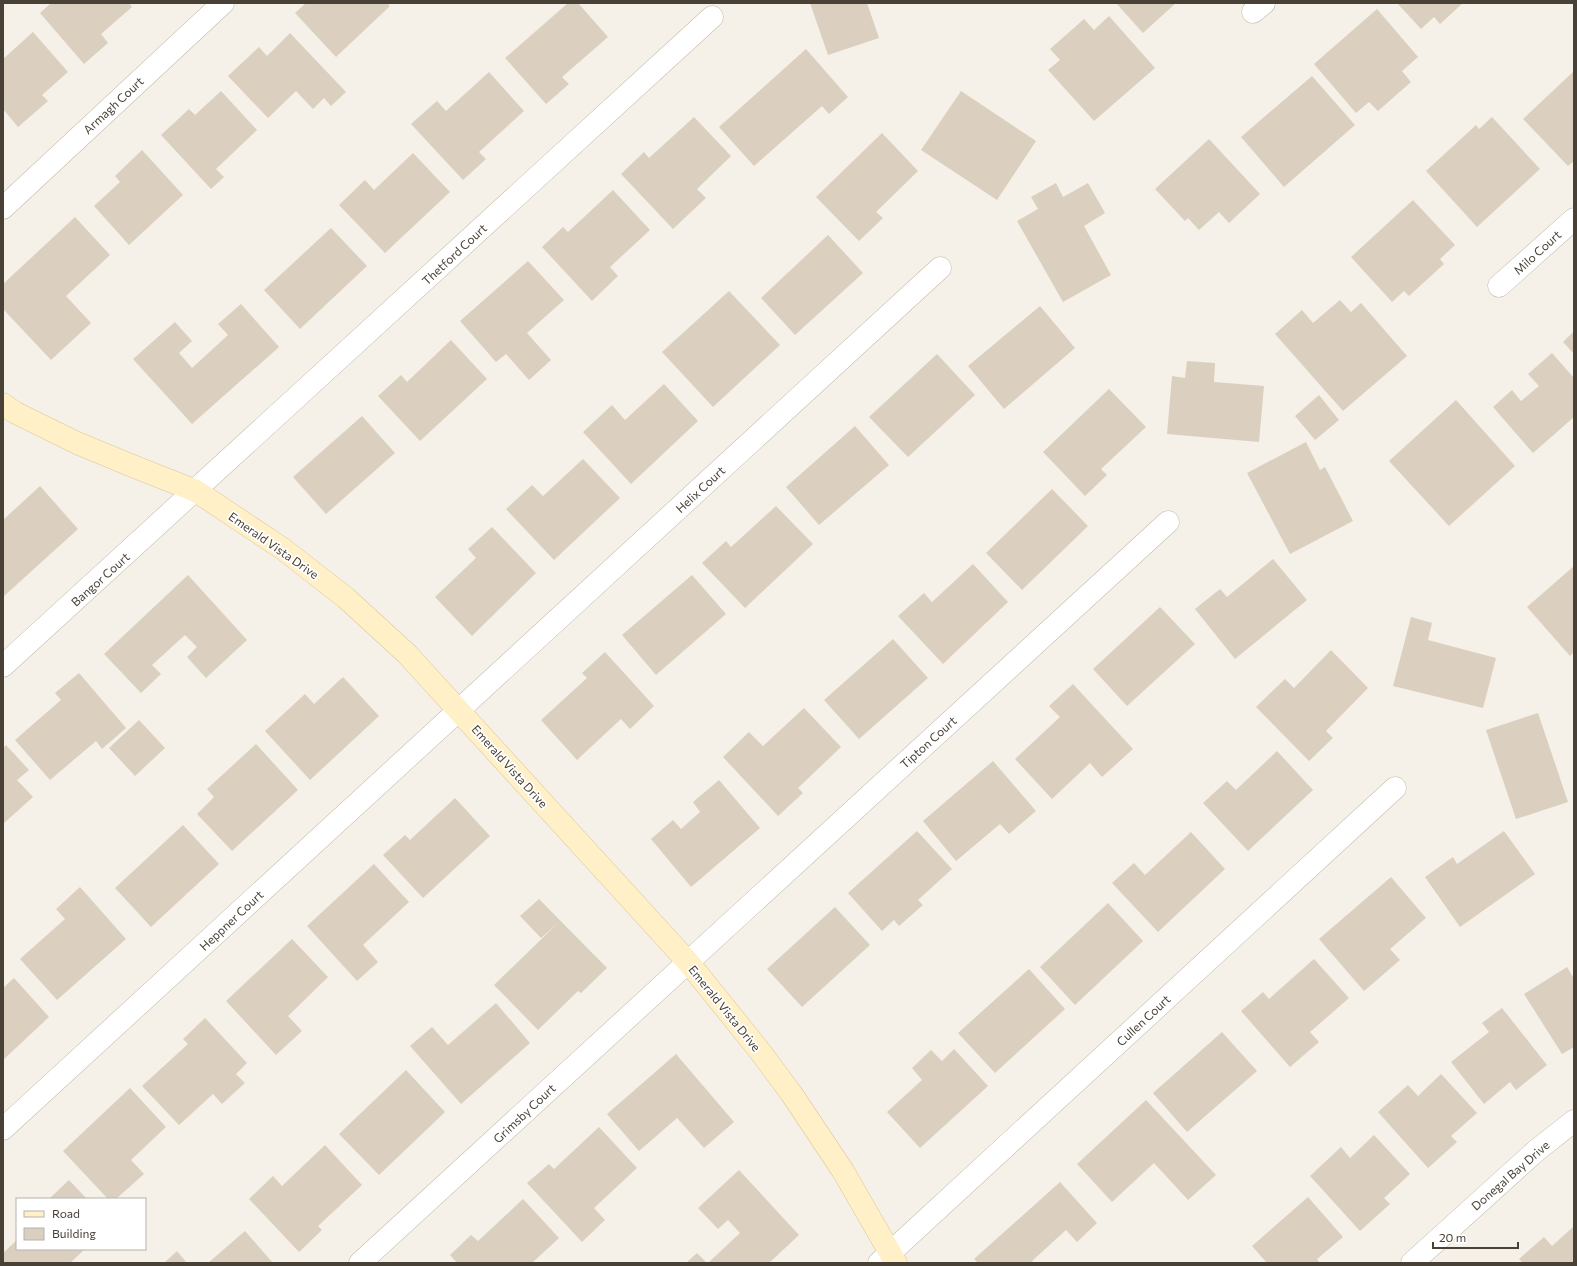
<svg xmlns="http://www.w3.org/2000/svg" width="1577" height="1266" viewBox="0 0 1577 1266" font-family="Commissioner,sans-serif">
<rect width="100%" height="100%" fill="#f5f1e8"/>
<path fill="#dbcfbf" d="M51,3H129L132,7L101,34L108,43L84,64L40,13Z
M306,3H387L390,6L336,57L295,13Z
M568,3H578L608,37L562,77L569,84L546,104L505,58Z
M810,3H867L879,38L828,55Z
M1116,3H1176L1143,33Z
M1397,3H1463L1440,24L1434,17L1421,29Z
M1377,9L1418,57L1402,71L1411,82L1378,111L1369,102L1356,113L1314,64Z
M1109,16L1155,68L1094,121L1048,70L1060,60L1050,49L1084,19L1094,30Z
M33,32L68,72L42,95L48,101L18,127L3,109V59Z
M290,33L346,92L331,106L324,98L313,109L296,91L268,118L228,76L259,47L267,56Z
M806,49L848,97L829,114L822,106L754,166L719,127Z
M1574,71V161L1568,166L1523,119Z
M489,72L524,111L479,152L486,159L463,180L411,124L437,101L446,111Z
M1312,76L1355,125L1284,187L1241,137Z
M221,91L257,130L216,169L224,177L211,189L161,135L189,109L195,115Z
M961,91L1036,141L997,200L921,150Z
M694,117L731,156L697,189L706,198L673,229L621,174L644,152L649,158Z
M1492,117L1540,169L1477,227L1426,171L1476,125L1479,129Z
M882,133L918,171L876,212L883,218L859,241L816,197Z
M1209,139L1260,194L1229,223L1219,212L1199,230L1188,218L1185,221L1155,189Z
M142,150L183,195L129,245L94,206L120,182L115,176Z
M413,153L450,192L385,253L339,205L365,180L374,190Z
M1056,183L1063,197L1088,183L1105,213L1084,226L1111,275L1063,302L1017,221L1038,209L1031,197Z
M613,190L650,230L610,267L618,276L592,301L542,247L563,227L568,232Z
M1413,200L1455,245L1440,259L1444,264L1409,296L1404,291L1392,302L1351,257Z
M75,217L110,255L66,296L91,323L51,360L3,309V284Z
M331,228L367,266L300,329L264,290Z
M828,235L863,273L795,335L761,298Z
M528,261L564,300L527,333L551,360L529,380L506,354L496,362L460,321Z
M729,291L780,345L713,407L662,352Z
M1340,300L1351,312L1361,303L1407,356L1343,411L1275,334L1302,310L1313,323Z
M241,304L279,347L192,424L133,359L175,322L192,341L179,353L192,368L228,335L218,324Z
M1040,306L1075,348L1004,409L968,366Z
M1574,331V354L1563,342Z
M451,340L487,379L420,441L378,396L401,375L407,382Z
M1552,353L1574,378V417L1533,453L1493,407L1512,390L1521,401L1539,386L1528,374Z
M937,354L975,395L908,457L869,417Z
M1187,361L1215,363L1214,382L1264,386L1259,442L1167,434L1172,376L1185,378Z
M664,384L698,421L631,484L583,432L612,405L625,420Z
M1109,389L1146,427L1101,469L1107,475L1085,496L1043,452Z
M1319,395L1339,420L1315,440L1295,416Z
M1456,400L1515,466L1449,526L1389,461Z
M362,416L395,453L326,514L293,477Z
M855,426L889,465L819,525L786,487Z
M1306,442L1320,470L1325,467L1353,521L1290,554L1247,473Z
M583,459L620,498L554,560L506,509L532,485L543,496Z
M40,486L78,529L3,597V520Z
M1052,489L1088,526L1022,590L986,553Z
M776,506L813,544L745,608L702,563L726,541L731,547Z
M492,527L536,573L472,636L435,597L476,558L468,549Z
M1273,559L1307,600L1235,659L1195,609L1220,589L1227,597Z
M973,564L1008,602L943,664L898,616L924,593L932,602Z
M1574,566V652L1570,656L1527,607Z
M188,575L247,640L206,678L187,657L197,647L185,635L152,665L161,674L141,693L104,654Z
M692,575L726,614L656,675L622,635Z
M1160,607L1195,644L1127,706L1093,669Z
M1411,617L1432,623L1428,640L1496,658L1483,708L1393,686Z
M893,639L928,678L859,739L824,700Z
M1331,650L1368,688L1326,731L1333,738L1309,761L1256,707L1285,679L1294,688Z
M605,652L654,706L630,729L621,719L577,760L541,720L587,678L582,673Z
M79,673L126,728L102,749L96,741L50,780L15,740L61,700L55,693Z
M343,677L379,716L310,780L265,731L305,694L314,704Z
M1073,684L1133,749L1102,777L1090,763L1052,799L1015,759L1060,717L1049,706Z
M804,708L841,747L798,788L803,793L778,816L723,757L749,732L763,746Z
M1538,713L1568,802L1516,819L1486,730Z
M139,720L165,748L135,776L109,748Z
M256,744L298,790L232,851L197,814L214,797L207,789Z
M6,745L29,770L17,780L33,797L3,824V748Z
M1277,751L1313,790L1248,851L1203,803L1227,781L1236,790Z
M993,761L1036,811L1009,834L1000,824L956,861L923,821Z
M719,780L760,828L691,887L651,839L673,820L681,829L700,812L693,802Z
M455,798L490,836L423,898L383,855L405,835L410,840Z
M183,825L219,864L151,927L115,888Z
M917,831L952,869L918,900L923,905L899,926L894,920L882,931L848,893Z
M1504,831L1535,874L1460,927L1425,877L1453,857L1457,864Z
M1191,832L1225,869L1158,932L1112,883L1134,863L1145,875Z
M374,864L409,902L363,945L378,962L357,981L307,926Z
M1391,877L1426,918L1390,949L1400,960L1364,991L1319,939Z
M80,887L126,939L57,1000L20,959L65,919L56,909Z
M539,899L607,968L581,993L578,991L538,1030L494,985L559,922L541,938L520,916Z
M1108,903L1143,941L1075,1005L1040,967Z
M835,907L870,945L802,1007L767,969Z
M292,939L328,977L288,1016L302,1031L276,1055L226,1001Z
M1314,959L1349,998L1310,1032L1319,1042L1290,1067L1241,1011L1263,992L1269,999Z
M1567,967L1573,977L1574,976V1047L1562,1054L1524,994Z
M1029,969L1065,1009L995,1073L958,1033Z
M14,978L49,1017L3,1060V988Z
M496,1003L530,1043L461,1104L410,1046L432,1027L448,1045Z
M1502,1008L1547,1065L1516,1090L1510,1082L1484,1104L1451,1062L1489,1032L1482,1023Z
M205,1018L247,1063L236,1074L245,1083L222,1104L213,1094L179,1125L142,1086L188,1044L183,1039Z
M1222,1032L1257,1071L1187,1132L1153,1093Z
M954,1049L988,1086L920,1148L887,1112L922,1080L912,1068L931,1050L942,1061Z
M676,1054L734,1122L704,1148L677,1118L639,1151L607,1114Z
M406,1070L445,1112L379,1175L339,1134Z
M1441,1074L1477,1113L1451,1136L1457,1142L1428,1168L1378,1112L1408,1085L1418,1096Z
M130,1088L166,1127L131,1160L144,1174L116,1199H108L63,1151Z
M1146,1100L1216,1175L1188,1200L1154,1163L1112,1202L1077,1164Z
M599,1127L637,1168L594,1208L605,1220L582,1242L527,1183L549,1164L554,1169Z
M1374,1135L1410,1174L1384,1198L1390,1204L1360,1231L1310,1176L1341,1147L1350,1158Z
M325,1145L362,1185L318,1226L322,1230L299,1252L249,1199L273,1176L282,1186Z
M739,1170L799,1235L769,1263H708L740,1233L728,1220L718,1229L698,1208Z
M69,1180L87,1199H49Z
M1060,1182L1097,1223L1077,1242L1066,1230L1032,1261L1034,1263H978L974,1259Z
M1308,1197L1343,1237L1317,1259L1320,1263H1267L1252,1246Z
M523,1199L559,1238L532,1263H457L450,1255L471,1235L478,1241Z
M1574,1226V1263H1523L1519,1259L1544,1237L1552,1246Z
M245,1231L273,1263H208Z
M17,1240V1249H85L70,1263H5L3,1261V1253Z
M177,1251L187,1263H164Z
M697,1253L707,1263H686Z"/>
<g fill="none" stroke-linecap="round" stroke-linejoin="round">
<g stroke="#c2b9aa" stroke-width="23">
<path id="street" d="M1253,12L1264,3
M3,208L223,3
M1499,286L1574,219
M3,666L712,17
M3,1129L940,268
M360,1263L1168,522
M879,1263L1395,788
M1412,1263L1537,1150L1574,1121"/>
</g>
<g stroke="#dcc796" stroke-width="23">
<path id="secondary" d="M3,404L14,412L77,443L135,467L196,491L283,549L346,598L407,654L688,962L759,1050L791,1093L843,1171L896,1263"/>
</g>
<use href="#street" stroke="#fff" stroke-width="22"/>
<use href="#secondary" stroke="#fff0c8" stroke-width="22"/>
</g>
<g text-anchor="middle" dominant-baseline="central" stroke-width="3.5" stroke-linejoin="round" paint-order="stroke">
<g font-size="12" fill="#494136" stroke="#fff">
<text transform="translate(113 105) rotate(-43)">Armagh Court</text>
<text transform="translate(1537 252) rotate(-42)">Milo Court</text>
<text transform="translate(454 254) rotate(-43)">Thetford Court</text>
<text transform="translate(700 489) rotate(-43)">Helix Court</text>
<text transform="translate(274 545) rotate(35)">Emerald Vista Drive</text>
<text transform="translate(100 579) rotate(-42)">Bangor Court</text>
<text transform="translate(928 742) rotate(-42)">Tipton Court</text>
<text transform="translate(510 766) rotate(48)">Emerald Vista Drive</text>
<text transform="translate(231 920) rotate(-43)">Heppner Court</text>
<text transform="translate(725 1008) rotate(51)">Emerald Vista Drive</text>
<text transform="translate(1143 1020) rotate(-43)">Cullen Court</text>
<text transform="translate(524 1113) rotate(-43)">Grimsby Court</text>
<text transform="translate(1510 1175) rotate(-41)">Donegal Bay Drive</text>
</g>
</g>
<rect width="1577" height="1266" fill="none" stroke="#494136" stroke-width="8"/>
<rect x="16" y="1198" width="130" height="52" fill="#ffffff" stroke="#b6b3af"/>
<rect x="24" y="1211" width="20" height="6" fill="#fff0c8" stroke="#b6b3af"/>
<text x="52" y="1218" font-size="12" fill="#494136">Road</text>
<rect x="24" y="1228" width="20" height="12" fill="#dbcfbf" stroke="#b6b3af"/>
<text x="52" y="1238" font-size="12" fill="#494136">Building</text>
<path d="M1433 1242v6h85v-6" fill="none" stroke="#494136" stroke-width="2"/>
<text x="1439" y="1242" font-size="12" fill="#494136" stroke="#ffffff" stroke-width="3" paint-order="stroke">20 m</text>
</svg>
